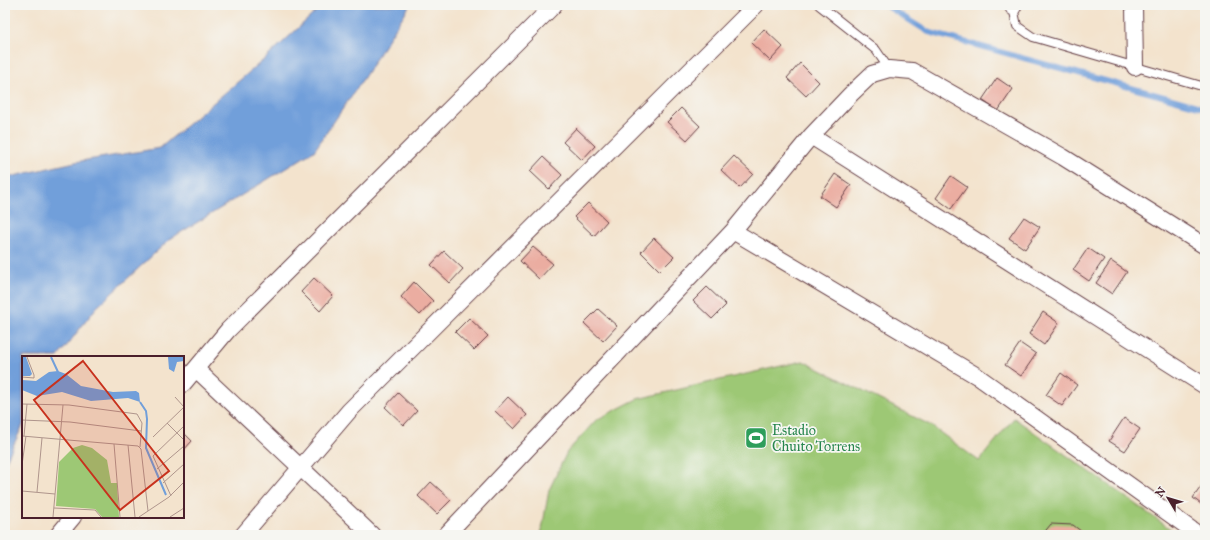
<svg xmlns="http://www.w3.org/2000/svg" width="1210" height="540" viewBox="0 0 1210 540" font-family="'IM FELL Great Primer',serif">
<rect width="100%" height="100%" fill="#f6f6f2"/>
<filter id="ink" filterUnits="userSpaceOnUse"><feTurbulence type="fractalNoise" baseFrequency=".025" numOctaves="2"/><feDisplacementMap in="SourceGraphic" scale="8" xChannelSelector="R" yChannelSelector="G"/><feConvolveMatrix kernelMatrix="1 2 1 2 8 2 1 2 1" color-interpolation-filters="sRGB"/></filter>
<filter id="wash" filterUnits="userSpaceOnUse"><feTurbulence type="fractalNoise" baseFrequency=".012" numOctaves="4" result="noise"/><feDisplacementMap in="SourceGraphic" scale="16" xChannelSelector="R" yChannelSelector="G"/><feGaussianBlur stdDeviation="0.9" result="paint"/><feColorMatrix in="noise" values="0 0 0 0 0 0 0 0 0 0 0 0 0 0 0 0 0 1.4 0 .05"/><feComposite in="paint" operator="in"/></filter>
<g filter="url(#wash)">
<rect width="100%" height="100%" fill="#f3e3cd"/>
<path fill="#9dc875" stroke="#747450" d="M803,361L930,425L979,461L1014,418L1179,535H541L549,490L567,452L596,420L637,399Z"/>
<path fill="#719fda" stroke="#5e5f82" d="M323,5H410L363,79L314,151L170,239L96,308L58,357H23V425L5,463V178L75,162L160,148L267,57Z"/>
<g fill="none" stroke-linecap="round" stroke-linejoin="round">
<path stroke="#719fda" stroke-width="5.5" d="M885,5L928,32L1205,108"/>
</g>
<g id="blocks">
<path fill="#ebada1" d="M764,29L783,47L770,61L751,43Z
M800,63L819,82L806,96L787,78Z
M997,78L1013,89L998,111L982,100Z
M681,108L700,126L687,140L667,122Z
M576,128L595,146L582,160L563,142Z
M734,156L753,174L740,188L721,170Z
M543,157L562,175L549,189L530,171Z
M835,174L851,185L836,207L820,196Z
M951,176L967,187L951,209L936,198Z
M588,203L607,221L594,236L574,217Z
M1024,217L1040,227L1025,249L1009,238Z
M654,238L674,257L660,271L641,252Z
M533,247L553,264L539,279L520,261Z
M1088,248L1104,259L1089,281L1073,270Z
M444,251L463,269L450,283L431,265Z
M1111,261L1127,272L1112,294L1096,283Z
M314,278L333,296L320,311L301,292Z
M414,282L433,301L420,315L401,297Z
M707,287L726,305L712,319L693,301Z
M598,309L617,326L603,341L584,323Z
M1043,312L1059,323L1044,345L1029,334Z
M469,318L488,336L474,350L455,332Z
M1020,343L1036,354L1021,376L1005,365Z
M1061,373L1077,385L1062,406L1046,395Z
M398,393L417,411L404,425L385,407Z
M508,397L527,415L514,429L495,411Z
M1124,418L1140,429L1125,451L1109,441Z
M183,432L192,441L183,451Z
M1205,481V507L1193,498Z
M431,482L451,500L437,514L418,496Z
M1051,524L1073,525L1086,535H1042Z"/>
</g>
</g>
<g filter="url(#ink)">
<use href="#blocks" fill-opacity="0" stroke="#633c43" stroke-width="1"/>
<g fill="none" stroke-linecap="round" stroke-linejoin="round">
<g stroke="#633c43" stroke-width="10">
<path id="lane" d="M819,5L876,50L889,69
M1013,7L1017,26L1033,37L1205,87"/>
</g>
<g stroke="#633c43" stroke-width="18">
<path id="street" d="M1134,5L1135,67
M1013,7V5
M811,136L1205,386
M733,231L977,376L1199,535
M196,369L372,535
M183,384L228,330L554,5
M58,535L73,517
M243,535L349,411L756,5
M446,535L733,231L811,136L851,94L872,74L889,69L912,71L1063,157L1205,246"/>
</g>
<use href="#lane" stroke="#fff" stroke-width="8"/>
<use href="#street" stroke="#fff" stroke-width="16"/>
</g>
</g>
<defs>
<g id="stadium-square" transform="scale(1.15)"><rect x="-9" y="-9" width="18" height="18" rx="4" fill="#2e9e5b" stroke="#f6f6f2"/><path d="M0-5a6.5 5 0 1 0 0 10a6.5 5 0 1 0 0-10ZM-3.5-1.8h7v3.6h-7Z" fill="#fff"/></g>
</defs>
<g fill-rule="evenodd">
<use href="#stadium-square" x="756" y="438"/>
</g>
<g text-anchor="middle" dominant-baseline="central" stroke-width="3.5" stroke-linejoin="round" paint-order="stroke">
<g font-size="14" fill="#27864d" stroke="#f6f6f2" text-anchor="start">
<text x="772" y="430">Estadio<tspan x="772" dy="16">Chuito Torrens</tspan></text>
</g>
</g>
<g transform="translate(22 356)">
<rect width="162" height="162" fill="#f3e3cd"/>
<path d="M60,89L70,92L85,104L89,127H95L97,161H80L73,153L34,150L37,106L51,92Z" fill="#9dc875"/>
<path d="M0,1H4L10,18L8,20H0ZM146,1H162V5L155,6L152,16L147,13ZM36,15L44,18L59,30L91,36L114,35L117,37L118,46L106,42L69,45L40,36L15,40L0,34V24L14,25L27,16Z" fill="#719fda"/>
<path fill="none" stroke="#719fda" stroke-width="2" d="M29,1L36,16M118,46L124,55L125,63L124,92L144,139"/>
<path fill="none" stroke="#af958c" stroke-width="1" d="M0,21L12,22V19L5,1M153,41L162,51M0,48L47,49L115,58L120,67L118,91M0,64L48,66L119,75M145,67L162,84M0,80L116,90L119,93L126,155M2,80L5,48M131,81L162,51M92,88L98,161M106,89L113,161M0,109L4,80M135,113L162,90M141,127L162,108M0,135L33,138M15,136L20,82M149,140L131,100L162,70M32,152L73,154L79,161M31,161L41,49M117,161L147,141L162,126M148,161L162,152"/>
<path fill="#c8321e" fill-opacity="0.15" stroke="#c8321e" stroke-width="2" d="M61,5L147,115L98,154L12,44Z"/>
<rect width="162" height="162" fill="none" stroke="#4a1f2b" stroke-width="2"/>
</g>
<rect width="1210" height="540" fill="none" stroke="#f6f6f2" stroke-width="20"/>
<g transform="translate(1168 498) rotate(308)" stroke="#f6f6f2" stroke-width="3" paint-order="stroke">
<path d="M0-3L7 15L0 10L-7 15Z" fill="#4a1f2b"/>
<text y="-6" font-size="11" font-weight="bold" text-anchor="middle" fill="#4a1f2b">N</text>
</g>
</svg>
